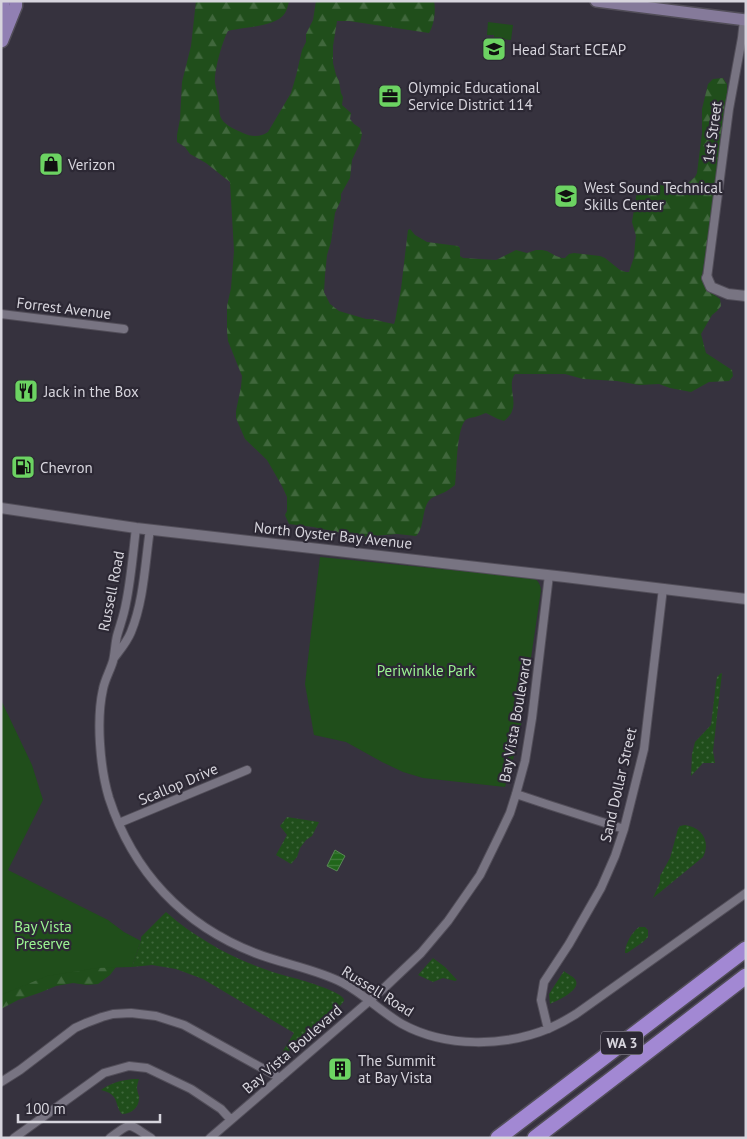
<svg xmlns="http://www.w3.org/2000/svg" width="747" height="1139" viewBox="0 0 747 1139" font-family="'PT Sans',sans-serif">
<defs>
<pattern id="grass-dots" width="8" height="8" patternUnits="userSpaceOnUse" patternTransform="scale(1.25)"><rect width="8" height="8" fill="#204e1b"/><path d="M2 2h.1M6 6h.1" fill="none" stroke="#40673c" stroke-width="1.8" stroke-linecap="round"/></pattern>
<pattern id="forest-firs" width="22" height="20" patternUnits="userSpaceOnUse" patternTransform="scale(1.25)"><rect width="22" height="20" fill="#204e1b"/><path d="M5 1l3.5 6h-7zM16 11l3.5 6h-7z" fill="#40673c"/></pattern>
<pattern id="water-rules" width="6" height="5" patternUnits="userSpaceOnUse" patternTransform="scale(1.25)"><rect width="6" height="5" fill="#21661b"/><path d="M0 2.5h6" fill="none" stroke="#407b3c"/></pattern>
</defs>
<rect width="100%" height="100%" fill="#36323e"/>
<path fill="url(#grass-dots)" d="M722,673L713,751L715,763H703L691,776L692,754L695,742L711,725L716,683L717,677L720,674Z
M287,817L319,822L312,836L306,840L300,848L297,857L291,864L276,855L287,835L280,826Z
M685,825C702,827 711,842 703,857L653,898L660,882V876L670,858L678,829L680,826Z
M166,912C201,943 245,965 290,977C299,979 339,991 343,998C344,999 344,1000 344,1001L339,1007L276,1062L294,1033L203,979L176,969L152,965L132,967L141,941V937Z
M639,927H645L648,930V937L643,942L627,953H625C625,944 632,932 639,927Z
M433,958L445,967L457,980L455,981L443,978L433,982L418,975Z
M564,971C567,974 575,977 576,981C580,991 557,1001 550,1004L549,994Z
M134,1079H139C138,1082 137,1085 137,1088C137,1090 138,1094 139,1096C140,1107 132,1114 122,1114C116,1108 118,1100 112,1095C109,1092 104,1091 101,1090C111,1083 121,1080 134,1079Z"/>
<path fill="url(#forest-firs)" d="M196,1H289C288,5 287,10 285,13C277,27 243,27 228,31C222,42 214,71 215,83C216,89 218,96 219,102C220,109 218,115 223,121C227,126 236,130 243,133C251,137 261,137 268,132L291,93L296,76L302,50L306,42V34L313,20L316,1H434C436,11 434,25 429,33L349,21H337L333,46V63L336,75L339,81L341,93L343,97L342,105L351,113L350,119L354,124L360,128L362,134L360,143L352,160L350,178L341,194V200L335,213L331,242L327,255L325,275L324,292L330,304L339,311L366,319H373L384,322L394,324L395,321L401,289L407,238L408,230L410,229L415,235L427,242L458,246L460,248V256L463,258L496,260L516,250L527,253L536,250H542L547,251L556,256L562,258H565L569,254L574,253L600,256L605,258L620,270L626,272H629L634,257L635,244L636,236L632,222L638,185L641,183L680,187L687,184L695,177L697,173L702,133V109L708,84L713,79L723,78L727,84V93L715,182L713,211L702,275L709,291L720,299L721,306L717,311L712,315L701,334L706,353L732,370L733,376L729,381L709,382L691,392L670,388L659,384L639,385L617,381L583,379L565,374H515C507,385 517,399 512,411C511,415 507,418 504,421L498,419L486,413C483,414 481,415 478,416C474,418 470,417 467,419C456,425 457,472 455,485C452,487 449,490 445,492C439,495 432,496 428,502C422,511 424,529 416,536L397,534L361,537L313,527L289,524L285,515L287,511V497L282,486L267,460L245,439L236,418V411L241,387L242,376L228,341L227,331V306L231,288L234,251L230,182L206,163L190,154L185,147L177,142V135L180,119L182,82L191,46Z
M1,889L116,967L110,975L98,984L87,985L73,983L56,986L39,993L18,1000L1,1009Z"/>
<path fill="#204e1b" d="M488,22L513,25L511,40L494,38V35H487Z
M320,557L532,578C538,580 540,583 541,590L519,739L505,787L423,778L403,772L382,762L346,742L314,735L305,684Z
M1,700L32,765L43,800L8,870L108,920L124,932L141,941L132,967L97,968L47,976L1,995Z"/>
<path fill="url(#water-rules)" stroke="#588755" d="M335,850L345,856L337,871L327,866Z"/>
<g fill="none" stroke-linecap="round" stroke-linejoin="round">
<g stroke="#524e59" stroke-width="10">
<path id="minor" d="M707,278L729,109L742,38L744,20
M1,314L124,329
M136,528C133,553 131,579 126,603C124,615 120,625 117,636C115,644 115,653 113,661C110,671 105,679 103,689C96,720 100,768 109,798C133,872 183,925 255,953C283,964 316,969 343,983C364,994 381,1012 402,1024C446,1048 505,1047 550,1028C559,1024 568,1019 576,1014L746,893
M114,658C120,650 127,642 131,632C144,600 145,563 150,529
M516,794L549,805L624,829
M119,823L247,770
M548,1029L541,1000L544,982L569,944L601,888L615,856L624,829L644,749L663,588
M1,1082L20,1070L75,1028L86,1023L102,1017L113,1014L131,1013L156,1016L184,1025L280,1078
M14,1138L104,1073L129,1066L147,1068L191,1089L221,1109L231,1120
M110,1138C133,1120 128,1124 151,1138
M210,1138L382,990L421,953L448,921L480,875L501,832L510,813L516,794L525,761L532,718L549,575"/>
</g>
<g stroke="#524e59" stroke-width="12">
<path id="tertiary" d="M707,278L711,287L728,294L746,296
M1,508L136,528L565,577L746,599"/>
</g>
<g stroke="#524e59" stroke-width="14">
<path id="secondary" d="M596,1L746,20"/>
</g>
<g stroke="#524e59" stroke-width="15">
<path id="primary" d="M2,31L4,1
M2,41L16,6V1"/>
</g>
<g stroke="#524e59" stroke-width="18">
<path id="motorway" d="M498,1138L746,949
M535,1138L746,976"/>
</g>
<use href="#minor" stroke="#787482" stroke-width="8"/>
<use href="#tertiary" stroke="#787482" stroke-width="10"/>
<use href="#secondary" stroke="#857a9a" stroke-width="11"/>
<use href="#primary" stroke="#9180b3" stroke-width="12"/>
<use href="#motorway" stroke="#a288d3" stroke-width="15"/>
</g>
<defs>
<g id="school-square" transform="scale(1.25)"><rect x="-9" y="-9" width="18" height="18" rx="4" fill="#6cd362" stroke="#2c2834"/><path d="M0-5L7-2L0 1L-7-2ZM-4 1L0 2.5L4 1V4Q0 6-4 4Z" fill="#111"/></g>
<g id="office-square" transform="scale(1.25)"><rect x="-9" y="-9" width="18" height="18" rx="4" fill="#6cd362" stroke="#2c2834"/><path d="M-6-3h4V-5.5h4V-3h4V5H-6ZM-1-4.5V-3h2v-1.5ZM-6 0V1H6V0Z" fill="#111"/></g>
<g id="shop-square" transform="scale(1.25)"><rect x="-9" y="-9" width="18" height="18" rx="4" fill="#6cd362" stroke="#2c2834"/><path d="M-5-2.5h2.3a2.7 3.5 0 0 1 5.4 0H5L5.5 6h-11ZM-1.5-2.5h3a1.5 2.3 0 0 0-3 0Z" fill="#111"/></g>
<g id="restaurant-square" transform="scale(1.25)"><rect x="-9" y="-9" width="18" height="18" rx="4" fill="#6cd362" stroke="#2c2834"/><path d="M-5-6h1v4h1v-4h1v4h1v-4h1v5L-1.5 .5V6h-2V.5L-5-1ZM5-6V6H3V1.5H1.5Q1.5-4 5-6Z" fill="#111"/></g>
<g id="fuel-square" transform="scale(1.25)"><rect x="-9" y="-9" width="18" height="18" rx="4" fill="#6cd362" stroke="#2c2834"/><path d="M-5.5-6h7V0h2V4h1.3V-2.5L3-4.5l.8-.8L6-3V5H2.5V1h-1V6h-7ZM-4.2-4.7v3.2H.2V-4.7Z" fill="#111"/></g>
<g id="building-square" transform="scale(1.25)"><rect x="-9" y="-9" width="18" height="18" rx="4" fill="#6cd362" stroke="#2c2834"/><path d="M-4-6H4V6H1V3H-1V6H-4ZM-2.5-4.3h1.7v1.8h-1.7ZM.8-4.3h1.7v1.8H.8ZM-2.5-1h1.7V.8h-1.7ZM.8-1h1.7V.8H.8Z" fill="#111"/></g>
</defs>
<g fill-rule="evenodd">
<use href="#school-square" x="494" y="49"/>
<use href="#office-square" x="390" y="96"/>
<use href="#shop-square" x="51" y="164"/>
<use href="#school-square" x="566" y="196"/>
<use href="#restaurant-square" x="26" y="391"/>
<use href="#fuel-square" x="23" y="467"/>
<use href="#building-square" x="340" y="1069"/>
</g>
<g text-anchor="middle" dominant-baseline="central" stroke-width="4.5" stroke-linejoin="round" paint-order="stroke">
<rect fill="#2c2834" stroke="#a4a1aa" stroke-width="1" x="601" y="1031.5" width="42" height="23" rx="4"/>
<g font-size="14" font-weight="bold" fill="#d7d5dd">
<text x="622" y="1043">WA 3</text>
</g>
<g font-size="15" fill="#d7d5dd" stroke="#2c2834" text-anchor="start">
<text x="512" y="49">Head Start ECEAP</text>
<text x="408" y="87">Olympic Educational<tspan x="408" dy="17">Service District 114</tspan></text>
<text x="68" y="164">Verizon</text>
<text x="584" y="187">West Sound Technical<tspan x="584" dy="17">Skills Center</tspan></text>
<text x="44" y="391">Jack in the Box</text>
<text x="40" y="467">Chevron</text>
<text x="358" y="1060">The Summit<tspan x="358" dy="17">at Bay Vista</tspan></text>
</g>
<g font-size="15" fill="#d7d5dd" stroke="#2c2834">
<text transform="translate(712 132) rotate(-82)">1st Street</text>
<text transform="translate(64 308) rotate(7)">Forrest Avenue</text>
<text transform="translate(333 535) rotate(6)">North Oyster Bay Avenue</text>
<text transform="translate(111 591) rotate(-79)">Russell Road</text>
<text transform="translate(515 720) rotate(-80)">Bay Vista Boulevard</text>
<text transform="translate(178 784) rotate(-23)">Scallop Drive</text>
<text transform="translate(618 785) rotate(-77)">Sand Dollar Street</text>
<text transform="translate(378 991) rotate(32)">Russell Road</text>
<text transform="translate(292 1049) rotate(-41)">Bay Vista Boulevard</text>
</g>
<g font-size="15" fill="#9bf592" stroke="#2c2834">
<text x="426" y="670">Periwinkle Park</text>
<text x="43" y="926">Bay Vista<tspan x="43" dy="17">Preserve</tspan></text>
</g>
</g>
<rect width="747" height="1139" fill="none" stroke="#d7d5dd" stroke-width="5"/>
<path d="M18 1114v8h142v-8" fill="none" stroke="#d7d5dd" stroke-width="2.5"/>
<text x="25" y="1114" font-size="15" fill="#d7d5dd" stroke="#2c2834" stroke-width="4" paint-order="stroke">100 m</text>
</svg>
